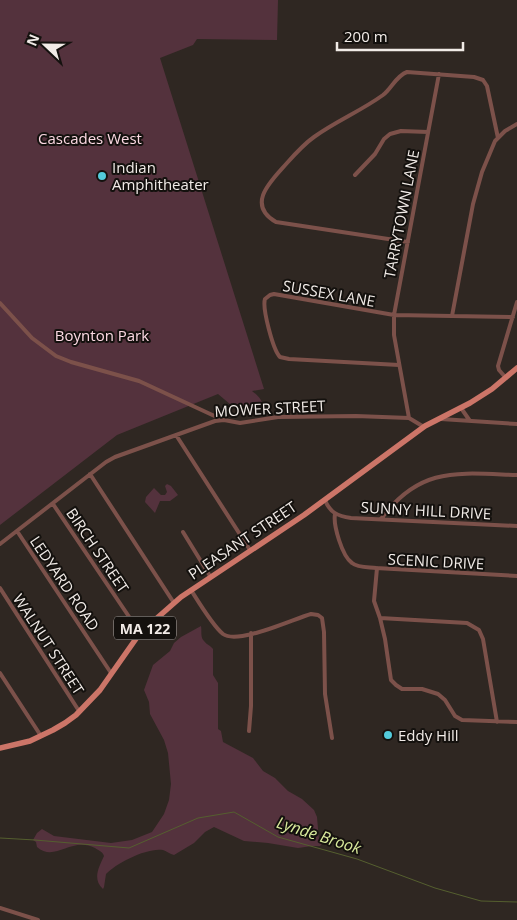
<svg xmlns="http://www.w3.org/2000/svg" width="517" height="920" viewBox="0 0 517 920" font-family="'Open Sans',sans-serif">
<rect width="100%" height="100%" fill="#2f2722"/>
<path fill="#54323d" d="M0,0H278L277,40L197,39L193,45L160,58L264,389L252,391C261,398 266,404 260,416L251,412L237,410L218,394L117,435L0,525Z
M167,484L171,486L178,495L170,501H160L155,513L145,502L146,497L154,488L161,495H165L167,492L165,486Z
M201,626C202,631 200,637 204,641C207,645 210,645 213,649V675L218,683V729L221,731L223,742L253,758L263,771L275,778L288,791L302,799L314,810L317,817L319,840L322,844L320,846H312L298,848L268,843L244,841L214,827L205,832L194,843L174,855C170,854 166,851 163,850C148,847 116,863 106,874L104,887L103,889C92,879 99,867 104,856C102,851 99,851 95,848C71,836 55,863 37,847L36,842L33,840L37,833L42,829L54,836L111,843L132,840L152,832L164,814L169,800L171,784L168,753L164,740L150,714L149,702L144,690L153,665L170,651L174,643L181,637Z"/>
<g fill="none" stroke-linecap="round" stroke-linejoin="round">
<path stroke="#555f2f" stroke-width="1" d="M0,838L35,840L129,848L198,818L234,812L278,837L357,859L435,888L481,901L517,902"/>
<path stroke="#7c514a" stroke-width="4" d="M355,175L375,154L384,139L390,134L401,131L428,132
M408,242L276,222C245,204 272,180 287,163C295,154 304,144 314,137C336,121 361,111 383,95C392,88 396,76 407,72L474,77L483,80L487,86L498,138
M0,303L32,338L56,356L71,362L139,381L221,419
M452,316L473,204L482,172L495,141L505,131L517,124
M399,365L289,359L280,357C273,350 262,308 265,299L270,295L274,294L394,315L513,317
M506,378L499,370L498,366L517,302
M461,408L470,421
M409,418L394,335V315L439,74
M441,419L517,424
M176,435L250,550
M90,474L174,603
M325,500C330,513 338,516 351,518L517,526
M53,504L140,633
M335,514C333,525 342,556 352,563C358,568 369,567 376,568L517,576
M381,519C420,466 458,473 517,475
M17,531L111,673
M183,532L210,576
M0,544L106,462L115,457L215,421L224,420L240,423L278,417L356,416L409,418L424,427
M377,568L374,601L380,618L385,639L391,680L396,685L402,689H422L438,694L445,700L455,716L462,720L517,722
M0,588L79,711
M191,590C198,601 213,626 223,634C238,645 293,619 311,614L318,615L322,618L324,632L325,694L332,738
M380,618L467,623L479,630L483,639L497,722
M0,673L41,736
M249,731L251,706V633
M0,908L38,920"/>
<path stroke="#cc7568" stroke-width="5.5" d="M0,748L30,741L53,730L65,723L76,715L100,690L140,633L181,597L304,515L425,426L470,403L492,389L517,368"/>
</g>
<g fill="#53cbdb" stroke="#14110e" stroke-width="2">
<circle cx="102" cy="176" r="5"/>
<circle cx="388" cy="735" r="5"/>
</g>
<g text-anchor="middle" dominant-baseline="central" stroke-width="4" stroke-linejoin="round" paint-order="stroke">
<rect fill="#14110e" stroke="#afaaa6" stroke-width="1" x="114" y="616.5" width="62" height="23" rx="4"/>
<g font-size="14" font-weight="bold" fill="#f1ebe7">
<text x="145" y="628">MA 122</text>
</g>
<g font-size="15" fill="#fcd9e3" stroke="#14110e">
<text x="90" y="138">Cascades West</text>
<text x="102" y="335">Boynton Park</text>
</g>
<g font-size="15" fill="#f1ebe7" stroke="#14110e" text-anchor="start">
<text x="112" y="167">Indian<tspan x="112" dy="17">Amphitheater</tspan></text>
<text x="398" y="735">Eddy Hill</text>
</g>
<g font-size="15" fill="#f1ebe7" stroke="#14110e">
<text transform="translate(401 214) rotate(-79)">TARRYTOWN LANE</text>
<text transform="translate(329 293) rotate(10)">SUSSEX LANE</text>
<text transform="translate(270 408) rotate(-3)">MOWER STREET</text>
<text transform="translate(426 510) rotate(3)">SUNNY HILL DRIVE</text>
<text transform="translate(242 540) rotate(-34)">PLEASANT STREET</text>
<text transform="translate(98 550) rotate(56)">BIRCH STREET</text>
<text transform="translate(436 561) rotate(3)">SCENIC DRIVE</text>
<text transform="translate(65 583) rotate(56)">LEDYARD ROAD</text>
<text transform="translate(49 644) rotate(57)">WALNUT STREET</text>
</g>
<g font-size="16" font-style="italic" fill="#d9ea9c" stroke="#14110e">
<text transform="translate(319 835) rotate(18)">Lynde Brook</text>
</g>
</g>
<g transform="translate(45 45) rotate(292)" stroke="#14110e" stroke-width="4" paint-order="stroke">
<path d="M0-4L9 19L0 12L-9 19Z" fill="#f1ebe7"/>
<text y="-8" font-size="14" font-weight="bold" text-anchor="middle" fill="#f1ebe7">N</text>
</g>
<path d="M337 42v8h126v-8" fill="none" stroke="#f1ebe7" stroke-width="2.5"/>
<text x="344" y="42" font-size="15" fill="#f1ebe7" stroke="#14110e" stroke-width="4" paint-order="stroke">200 m</text>
</svg>
